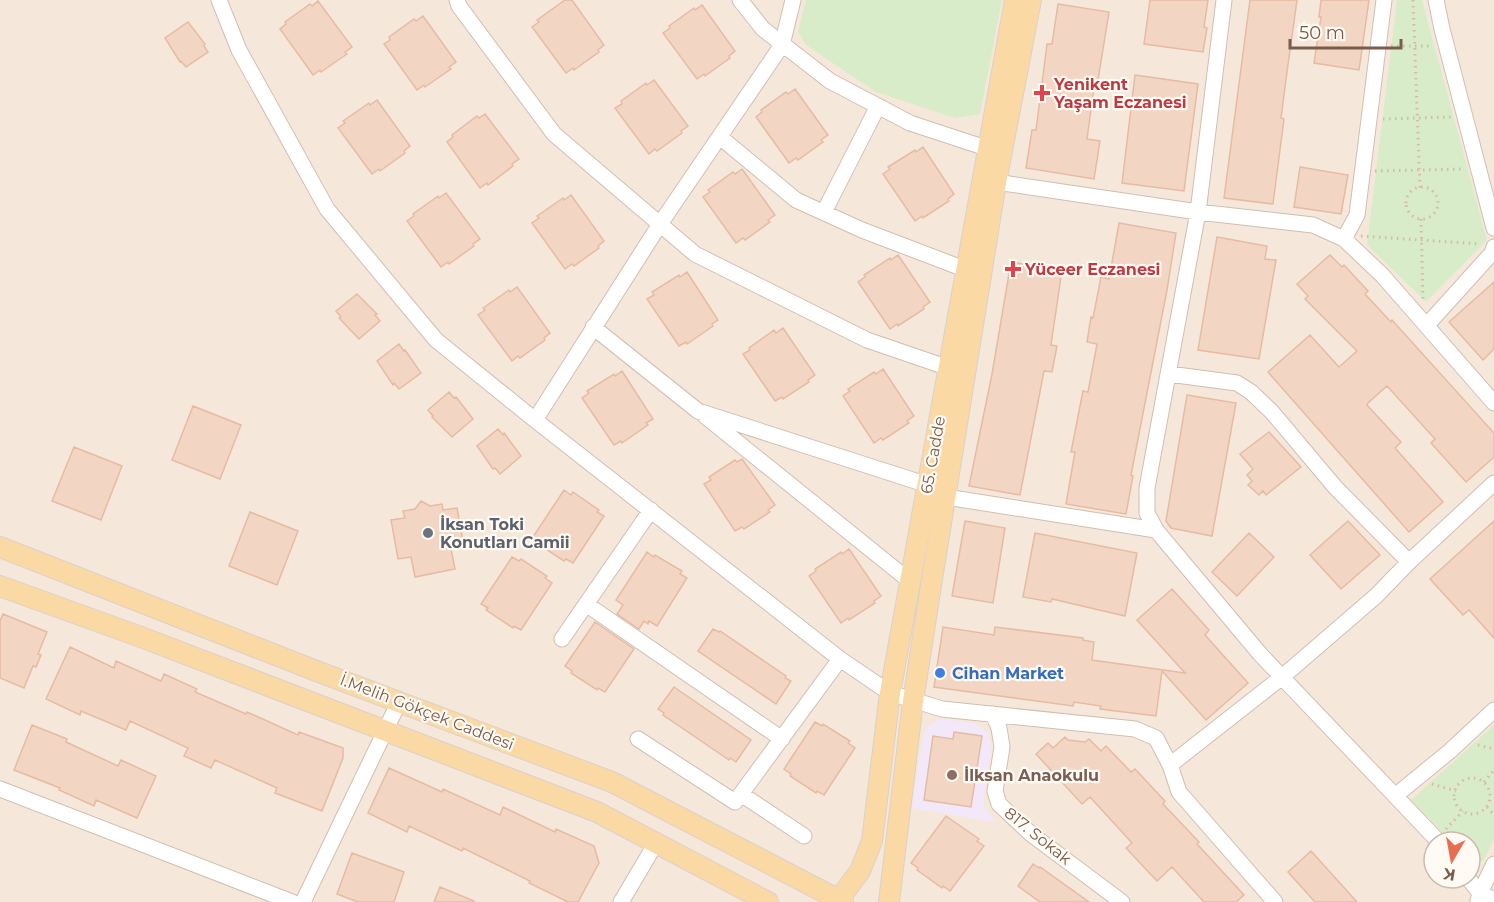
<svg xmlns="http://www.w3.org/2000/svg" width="1494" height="902" viewBox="0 0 1494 902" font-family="Montserrat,sans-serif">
<rect width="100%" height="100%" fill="#fdf6ec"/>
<path fill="#f5e8da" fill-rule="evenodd" d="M0,0H1494V902H0ZM1434,842H1470V878H1434Z"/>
<path fill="#f3e8fa" d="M943,719L972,723L981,727L989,734L991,749L983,801L985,809L996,822L912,808L922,744L926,729L933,722Z"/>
<path fill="#d8ecc9" d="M806,0H1002L980,114L955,118L876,92L806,45L798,32Z
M1397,0H1422L1487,240L1426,302L1367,245Z
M1494,725V839L1484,860L1474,865L1470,860V842H1452L1411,800Z"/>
<path fill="#f3d5c3" stroke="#e6bba3" stroke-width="1.5" d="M565,0H572L604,45L598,50L599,52L574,70L573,68L566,73L532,27L539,22L537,20Z
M1150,0H1208L1204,27L1207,28L1203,52L1144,44Z
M1250,0H1297L1287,72L1281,118L1284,119L1273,204L1224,198Z
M1321,0H1369L1359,70L1314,63L1321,17H1319Z
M318,1L352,47L345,52L347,54L321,72L320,70L313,75L280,29L286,24L285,22L310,4L312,6Z
M1058,4L1109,12L1098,80H1095L1087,139L1100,141L1094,179L1026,168L1032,130H1036L1047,44H1052Z
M702,5L735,51L729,56L730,58L705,76L704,74L697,79L663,33L670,28L669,26L694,8L695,10Z
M423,16L456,62L449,67L451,69L425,87L424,85L417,90L384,44L390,40L389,37L414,19L416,21Z
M188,22L205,44L204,46L208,52L186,67L181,61L180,62L165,38Z
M1135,75L1198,84L1184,191L1122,183Z
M654,80L688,126L681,131L682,133L657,151L655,149L649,154L615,108L622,104L621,101L646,83L647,85Z
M795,89L828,135L821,140L823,142L798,160L796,158L789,163L756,117L762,112L761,110L786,92L788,94Z
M377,100L410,146L404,151L405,153L380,171L379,169L372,174L338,128L345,123L343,121L369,103L370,105Z
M485,114L519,159L512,164L513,166L488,185L487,183L480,188L447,142L453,137L452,135L477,116L479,118Z
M923,147L954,194L948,199L949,201L923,218L922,216L915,221L883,174L890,169L888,167L915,150L916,152Z
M1300,167L1348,175L1341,214L1294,207Z
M742,169L775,215L768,220L770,222L745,240L743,238L736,243L703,197L710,192L708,190L733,172L735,174Z
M446,193L480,239L473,244L474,246L449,264L448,262L441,267L407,221L414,216L413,214L438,196L439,198Z
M571,195L604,241L598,246L599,248L574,266L572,264L565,269L532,223L539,218L537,216L563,198L564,200Z
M1119,223L1176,233L1167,290L1131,475L1133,476L1126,514L1066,504L1075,452H1071L1083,391L1088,392L1097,344L1087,342L1091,317L1093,318L1101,277L1109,279Z
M1217,237L1267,246L1265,259L1276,260L1259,359L1198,350Z
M898,255L930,302L923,307L924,309L898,326L897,324L890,329L858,282L865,277L864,275L890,258L891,260Z
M1330,255L1342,267L1344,265L1368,291L1365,294L1391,322L1392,320L1494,433V457L1466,482L1431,443L1435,439L1387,386L1368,403L1367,405L1401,442L1395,448L1443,502L1409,532L1268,372L1310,335L1339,367L1357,351L1305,299L1308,296L1297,284Z
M1011,262L1062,270L1051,345L1057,346L1052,372L1044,371L1020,495L969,486L992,374Z
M687,272L718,320L712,324L713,326L687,344L686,342L679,346L647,299L654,295L652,292L679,275L680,277Z
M1494,282V349L1483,360L1449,322Z
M517,287L550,333L544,338L545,340L520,358L518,356L512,361L478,315L485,310L483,308L509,290L510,292Z
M357,294L377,314L375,315L380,321L359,339L339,318L341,317L336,311Z
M783,328L815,375L808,380L809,382L783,399L782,397L775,401L743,354L750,350L749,348L774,330L776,333Z
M399,344L404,351L405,350L421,373L399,389L394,383L393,385L377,361Z
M883,369L914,416L907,421L909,423L883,440L881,438L874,443L843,396L850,391L848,389L874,372L876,374Z
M622,371L653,419L646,423L648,425L622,443L621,441L614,445L582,398L589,393L587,391L614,374L615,376Z
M449,392L454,398L456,397L473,419L452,437L432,417L433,416L428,410Z
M1187,395L1236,403L1212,536L1171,528L1166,521Z
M193,406L241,425L220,479L172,460Z
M498,429L503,435L504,433L521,456L500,474L495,468L493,469L477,446Z
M1269,432L1301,467L1266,495L1263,491L1259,495L1248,485L1252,481L1247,475L1253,469L1240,454Z
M74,447L122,466L101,520L52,501Z
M742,459L775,505L768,510L770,512L744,529L742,527L735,531L704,484L711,480L709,477L735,460L737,462Z
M564,490L571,495L573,492L599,510L597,512L604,516L573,563L566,559L564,561L538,544L540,542L533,537Z
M421,501L430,506L442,504L443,510L457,508L464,547L451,549L455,569L415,577L411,557L398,559L391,520L405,518L403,511L415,509Z
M250,512L298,531L277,585L229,566Z
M965,521L1005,528L993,603L952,596Z
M1348,521L1380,555L1341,589L1310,555Z
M1494,521V638L1469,610L1463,615L1430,579Z
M1035,533L1137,553L1125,616L1052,599L1051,602L1023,597Z
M1249,533L1274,557L1237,596L1212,572Z
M849,549L881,596L874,601L875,603L849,620L848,618L841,623L809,576L816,571L815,569L841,552L842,554Z
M647,552L654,557L655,555L682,571L680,574L687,578L657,626L649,621L648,624L644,621L639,629L617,614L623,605L616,600Z
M512,557L519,561L521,559L547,576L545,578L552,583L521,630L514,626L513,628L486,610L488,608L481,604Z
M1172,589L1209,630L1205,635L1248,683L1206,720L1162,671L1156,716L1100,709L1101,706L1074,702L1073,706L934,687L943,627L994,635L995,627L1083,638V640L1094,642L1092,660L1185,673L1137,620Z
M3,614L47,632L38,654L41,655L36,667L33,666L24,688L0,678V621Z
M595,622L634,649L605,692L598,688L597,690L571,673L572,671L565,666Z
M713,629L719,632L720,631L786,676L785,678L791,681L776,704L698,651Z
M70,647L114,668L116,661L161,681L164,674L197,689L195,692L246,714L247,712L298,735L299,732L343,748V758L322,811L275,793L277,788L215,760L211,768L184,756L188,748L130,721L126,730L81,711L80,715L46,699Z
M674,687L751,740L736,762L730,758L729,760L663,715L664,713L658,709Z
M815,722L822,726L823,724L850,741L848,743L855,748L824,795L817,791L816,793L790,776L791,774L784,769Z
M32,725L67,739L66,742L118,766L121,760L156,776L137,818L96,800L94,806L59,790L60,788L14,770Z
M954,732L982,736L971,807L924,800L933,736L953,739Z
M1065,737L1068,740L1085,742L1089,739L1101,751L1106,746L1131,772L1135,769L1165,801L1163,804L1199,842L1197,844L1244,895L1236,902H1204L1172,867L1157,881L1126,848L1132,843L1090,797L1082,804L1036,754L1048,743L1053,748Z
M389,768L442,792L443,789L500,815L503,807L555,832L556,829L594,846L599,863L578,902H568L529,883L530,881L463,848L462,851L409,826L407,832L368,813Z
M946,816L979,839L977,841L984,846L950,891L943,886L942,888L917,870L918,868L911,863Z
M1311,851L1357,902H1315L1288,872Z
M352,853L404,872L394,902H358L337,894Z
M1033,864L1039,868L1040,867L1089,902H1040L1018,886Z
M440,887L474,901V902H434Z"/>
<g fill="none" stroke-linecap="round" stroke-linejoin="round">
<g stroke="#d1beb0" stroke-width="17">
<path id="minor" d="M219,0L239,50L327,209L436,340L535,420L840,659L890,693L942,709L1135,729L1156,738L1170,765L1179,792L1275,902
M457,0L459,6L554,134L695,254L867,340L949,368
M740,0L763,29L830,81L910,123L989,149
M1224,0L1198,212L1147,488V513L1156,530L1260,654L1439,842
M1436,0L1442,29L1494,228
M720,137L796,200L862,230L967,270
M996,182L1198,212L1313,225L1344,239L1382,275L1494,403
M824,212L878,106
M1344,239L1357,215L1384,0
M1427,325L1492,253L1494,247
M593,327L698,411L928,485
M1169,374L1237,383L1251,392L1272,412L1335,487L1409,562
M705,416L911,582
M535,420L660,224L782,45L793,0
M946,497L1156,530
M586,604L782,739
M562,639L651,510
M993,714L999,728L1002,747L995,791L999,804L1031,834L1122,902
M638,739L735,802L840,659
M1170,765L1282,677L1376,596L1409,562L1494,483
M0,789L292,902
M741,794L804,836
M1395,796L1450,751L1494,710
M1494,864L1480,893L1494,900
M1468,878L1480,893L1478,901
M303,902L399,702
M621,902L656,843"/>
</g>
<g stroke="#dad1cd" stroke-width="22">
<path id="major" d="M0,547L319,672L612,782L843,902
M0,586L141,637L597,812L768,902
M837,902L860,871L872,841L890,693L1015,0
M889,902L913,701L932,579L996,182L1031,0"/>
</g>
<path stroke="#d9b8a5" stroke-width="3" stroke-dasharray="1.5 4.5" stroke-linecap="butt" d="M1413,0L1420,188
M1391,46H1432
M1383,119L1451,117
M1375,171L1465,169
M1406 203a16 16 0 1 1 32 0a16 16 0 1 1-32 0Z
M1421,219L1423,301
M1361,236L1480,244
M1478,745L1494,749
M1454 796a18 18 0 1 1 36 0a18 18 0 1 1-36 0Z
M1484,782L1494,770
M1432,784L1456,791
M1487,807L1494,815
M1446,829L1463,811"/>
<use href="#minor" stroke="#fff" stroke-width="15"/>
<use href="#major" stroke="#fbd9a5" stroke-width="20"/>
</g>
<g fill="#e0444e" stroke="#fffaf3" stroke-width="2">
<path d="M1039 84h6v6h6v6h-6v6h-6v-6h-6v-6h6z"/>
<path d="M1010 260h6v6h6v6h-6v6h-6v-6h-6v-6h6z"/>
</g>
<circle fill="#6b7280" stroke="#fffaf3" stroke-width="2" cx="428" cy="533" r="6"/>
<circle fill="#3f7fe0" stroke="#fffaf3" stroke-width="2" cx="940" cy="673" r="6"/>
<circle fill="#8d6e63" stroke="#fffaf3" stroke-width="2" cx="952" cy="775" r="6"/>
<g text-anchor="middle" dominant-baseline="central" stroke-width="4.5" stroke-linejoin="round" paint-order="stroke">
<g font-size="16" font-weight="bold" fill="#be3a42" stroke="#fffaf3" text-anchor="start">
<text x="1054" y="84">Yenikent<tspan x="1054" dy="18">Yaşam Eczanesi</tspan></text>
<text x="1025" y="269">Yüceer Eczanesi</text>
</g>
<g font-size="16" fill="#7a5c4d" stroke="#fffaf3">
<text transform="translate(933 455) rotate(-80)">65. Cadde</text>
<text transform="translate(427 712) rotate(21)">İ.Melih Gökçek Caddesi</text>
<text transform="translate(1038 836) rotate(39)">817. Sokak</text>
</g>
<g font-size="16" font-weight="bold" fill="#5b616d" stroke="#fffaf3" text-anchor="start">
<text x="440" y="524">İksan Toki<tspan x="440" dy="18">Konutları Camii</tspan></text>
</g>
<g font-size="16" font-weight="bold" fill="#366cbe" stroke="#fffaf3" text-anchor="start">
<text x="952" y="673">Cihan Market</text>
</g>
<g font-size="16" font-weight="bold" fill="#785e54" stroke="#fffaf3" text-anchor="start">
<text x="964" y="775">İlksan Anaokulu</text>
</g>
</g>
<g transform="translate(1452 860) rotate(190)"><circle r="28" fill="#fffaf3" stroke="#cabbb1" stroke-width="1.5"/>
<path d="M0-4.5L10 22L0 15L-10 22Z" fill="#e76f51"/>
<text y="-9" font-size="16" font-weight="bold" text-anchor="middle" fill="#7a5c4d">K</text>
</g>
<path d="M1290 39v9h111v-9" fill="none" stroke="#7a5c4d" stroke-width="3"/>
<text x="1299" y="39" font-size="18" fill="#7a5c4d" stroke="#fffaf3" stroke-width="4.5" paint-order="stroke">50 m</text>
</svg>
